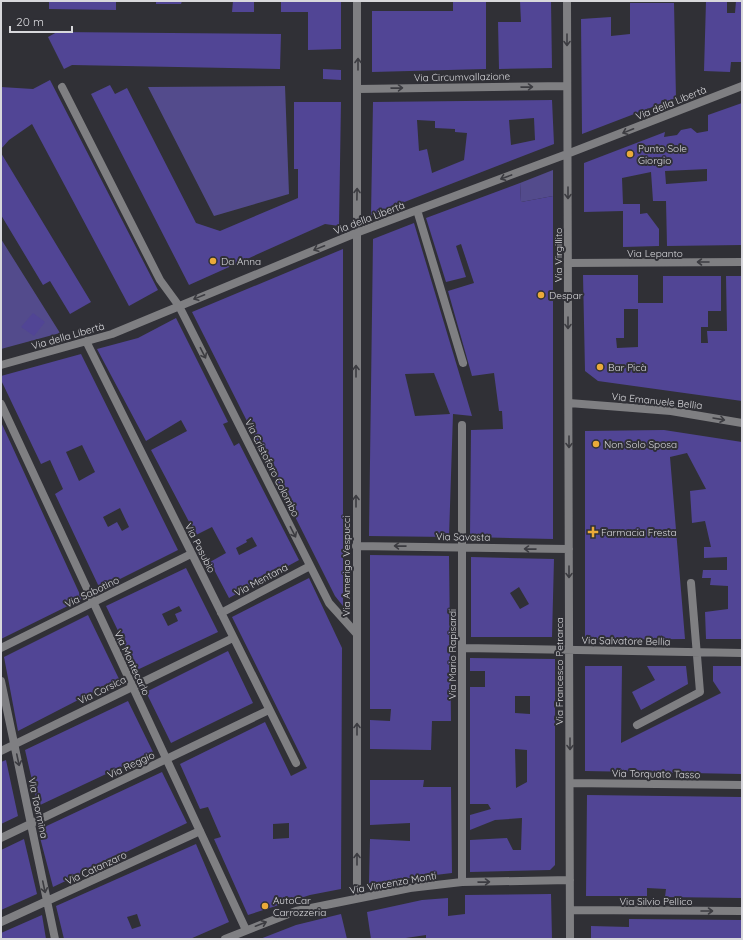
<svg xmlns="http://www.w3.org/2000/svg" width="743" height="940" viewBox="0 0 743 940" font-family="Quicksand,sans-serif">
<rect width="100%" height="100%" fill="#303036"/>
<path fill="#534b8c" d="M285,86L289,194L214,216L148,87Z
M553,170V196L521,202L520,183Z
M1,239L60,333L1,349Z"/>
<path fill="#514595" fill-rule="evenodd" d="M49,1H116V10L49,9Z
M156,1H182L181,4H156Z
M233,1H254V12H232Z
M281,1H341V49L308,50V12H281Z
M453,1H486V69L372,72V11H453Z
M520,1H551L552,68L499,69L498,22H521Z
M706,1H727V13H735L736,1H742V62H731L730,72L704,71Z
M630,3H674L676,98L582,134L581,19L611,17V36L630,34Z
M57,32L281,34L280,69L72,65L64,69L48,37Z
M323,69L341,70V80L323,79Z
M50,80L158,290L129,306L32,124L9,140L1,149V87L33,89Z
M110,85L115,94L127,88L196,223L220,231L298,198V169H294V102H341L339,226L325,224L189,285L91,94Z
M552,100L554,144L371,215L373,102ZM534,118L535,140L511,145L509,120ZM417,120L435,121V128L455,129V132L467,133L464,160L432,173L427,149L419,151Z
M742,103V245L667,246L666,201H653L651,172L622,178L623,204H640V214L647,213L659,229V246L623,247V211L584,212V163L665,132L664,137L677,135L681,130L691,128L697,133L708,131V115ZM707,169V181L666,184L665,171Z
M1,153L91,302L70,314L50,281L43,285L1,215Z
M520,183L521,202L553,196V539L470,537L471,430L503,429L502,411H499L494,373L472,376L448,291L474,283L461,244L456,246L466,277L446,282L426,218Z
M414,223L472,416L453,414L449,537L369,536L373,239ZM434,373L450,414L415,416L405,374Z
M343,249V606L335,596L192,312Z
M583,275H638V303H663V276H721V311H708V327H701V343H708L707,331H727L726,276H742V401L598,381L585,371ZM624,309H638V347L617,348L616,338H624Z
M33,313L45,322L34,336L21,327Z
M176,318L228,422L223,424L234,446L239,443L299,560L229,598L210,562L226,553L212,527L196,535L151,450L187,431L181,420L146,441L97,349L138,338ZM252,537L257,546L239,555L236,548L247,542L246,540Z
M81,354L178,550L100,589L55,494L63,489L50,460L41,464L1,380V376ZM82,445L95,472L79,481L66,452ZM120,508L129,527L122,531L117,522L108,527L103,517Z
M1,422L82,599L1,639Z
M664,430L742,442V639H706L705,612L728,609V586L710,585L711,578H702L703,570H727V557L704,558V547H711L705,521L692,523L690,491L706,489L687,453L670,457L685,639L585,640V431Z
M370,555L449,556L451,721H432L431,750L370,749V720L390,721L391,709H370Z
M471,557L554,559L552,637H471ZM519,587L529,604L520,609L510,593Z
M186,568L218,632L137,670L106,606ZM179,606L182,611L175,614L178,621L168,626L162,614Z
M309,578L342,648L341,889L310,895L248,915L214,839L221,837L208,807L200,809L180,764L265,722L291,776L307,768L232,617ZM289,823V838L273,839V824Z
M88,615L119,679L18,731L4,657Z
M228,651L253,703L171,743L146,692Z
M470,658L555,659V865L550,870L470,872V840L507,838L513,850H521L522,818L495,820L470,830V815L491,809L488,804H470V687H485V671H470ZM515,696H530V714L515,713ZM515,749L527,750V782L516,788Z
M585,666H622L621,743L721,693L713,681V666H742V774L585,771Z
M647,666H686L688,684L641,710L632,692L655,680Z
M128,701L153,752L38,806L25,750Z
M6,760L18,816L1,824V762Z
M162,772L187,823L53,887L38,830Z
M370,780H424L423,787H451L452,873L369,883L370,839L410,841V823L370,825Z
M587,795L742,797V898L665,897L666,889L647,888V896H586Z
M24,839L37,894L1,910V850Z
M196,844L229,922L190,939H64L56,906ZM137,914L141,926L132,929L127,917Z
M551,894L552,939H426V935L399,939H371L367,912L422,900L448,898V916L465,914V895Z
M341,914L347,939H260L296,925Z
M42,915L46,939H1V933Z
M629,919L742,920V939H591V926L629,927Z"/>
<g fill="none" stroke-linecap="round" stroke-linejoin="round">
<path stroke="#7f7f82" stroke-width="8" d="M62,87L160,280L179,306"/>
<path stroke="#7f7f82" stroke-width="8" d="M567,1L570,939
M358,89L567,86
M417,210L463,363
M568,263L742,262
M179,306L329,603L356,633
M86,341L296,763
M1,365L112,334L356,233L567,154L742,86
M569,403L671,411L742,423
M1,404L246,930
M356,546L569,549
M221,613L310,566
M1,648L191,554
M462,648L742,653
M1,681L55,939
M637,725L700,692L691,583
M1,751L233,638
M570,783L742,785
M1,838L269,710
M462,882V425
M357,898V1
M570,910L742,911
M1,922L200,831
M225,939L296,911L410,888L462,882L570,880"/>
</g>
<defs><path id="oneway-shaft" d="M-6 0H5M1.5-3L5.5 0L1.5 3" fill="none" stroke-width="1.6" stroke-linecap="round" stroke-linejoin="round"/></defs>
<g stroke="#3c3c41">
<use href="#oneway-shaft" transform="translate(567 40) rotate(90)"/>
<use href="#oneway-shaft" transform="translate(358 64) rotate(-90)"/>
<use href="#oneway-shaft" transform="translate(527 87) rotate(-1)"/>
<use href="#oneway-shaft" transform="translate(397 88) rotate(-1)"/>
<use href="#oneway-shaft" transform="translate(628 131) rotate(158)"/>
<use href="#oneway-shaft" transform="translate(506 177) rotate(160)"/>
<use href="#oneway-shaft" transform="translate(568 193) rotate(90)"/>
<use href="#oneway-shaft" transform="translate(357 194) rotate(-89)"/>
<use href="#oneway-shaft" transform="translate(319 248) rotate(158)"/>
<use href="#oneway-shaft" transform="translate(703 262) rotate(180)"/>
<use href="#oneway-shaft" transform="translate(199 297) rotate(158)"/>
<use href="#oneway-shaft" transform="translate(568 323) rotate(90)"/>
<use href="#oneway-shaft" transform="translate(203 353) rotate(63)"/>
<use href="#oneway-shaft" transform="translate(356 371) rotate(-90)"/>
<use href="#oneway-shaft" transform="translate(719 419) rotate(10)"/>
<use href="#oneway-shaft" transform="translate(569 442) rotate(90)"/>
<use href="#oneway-shaft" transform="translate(356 501) rotate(-90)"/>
<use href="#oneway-shaft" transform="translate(293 532) rotate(63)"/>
<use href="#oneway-shaft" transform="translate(400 546) rotate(-179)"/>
<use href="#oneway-shaft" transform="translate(530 549) rotate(-179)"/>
<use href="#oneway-shaft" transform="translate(569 572) rotate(90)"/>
<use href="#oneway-shaft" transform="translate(357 729) rotate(-90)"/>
<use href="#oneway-shaft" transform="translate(570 744) rotate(90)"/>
<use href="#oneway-shaft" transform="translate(18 760) rotate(78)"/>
<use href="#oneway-shaft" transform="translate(357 859) rotate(-90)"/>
<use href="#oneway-shaft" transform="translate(484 882) rotate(-1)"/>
<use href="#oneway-shaft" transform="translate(44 887) rotate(78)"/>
<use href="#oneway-shaft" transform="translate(707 911)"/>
<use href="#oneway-shaft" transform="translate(261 924) rotate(-21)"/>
</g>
<g fill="#ebaa39" stroke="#303036" stroke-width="1.5">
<circle cx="630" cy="154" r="4"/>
<circle cx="213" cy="261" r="4"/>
<circle cx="541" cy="295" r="4"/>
<circle cx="600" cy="367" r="4"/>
<circle cx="596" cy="444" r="4"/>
<path d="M591 526h4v4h4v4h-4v4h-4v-4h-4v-4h4z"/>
<circle cx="265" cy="906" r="4"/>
</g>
<g text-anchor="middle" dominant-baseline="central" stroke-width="4" stroke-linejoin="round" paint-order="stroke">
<g font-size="10" fill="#d8d8dc" stroke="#303036">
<text transform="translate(462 77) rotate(-1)">Via Circumvallazione</text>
<text transform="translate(671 103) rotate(-22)">Via della Libertà</text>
<text transform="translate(369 218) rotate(-21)">Via della Libertà</text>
<text x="655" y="253">Via Lepanto</text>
<text transform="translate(558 255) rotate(-90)">Via Virgillito</text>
<text transform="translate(68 336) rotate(-16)">Via della Libertà</text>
<text transform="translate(657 401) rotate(6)">Via Emanuele Bellia</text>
<text transform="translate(272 468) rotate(63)">Via Cristoforo Colombo</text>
<text transform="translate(463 537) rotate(1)">Via Savasta</text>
<text transform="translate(200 548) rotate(63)">Via Pasubio</text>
<text transform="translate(346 566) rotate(-90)">Via Amerigo Vespucci</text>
<text transform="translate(261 580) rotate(-28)">Via Mentana</text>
<text transform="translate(92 592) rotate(-26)">Via Sabotino</text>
<text transform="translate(626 641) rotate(1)">Via Salvatore Bellia</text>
<text transform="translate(452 654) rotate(-90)">Via Mario Rapisardi</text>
<text transform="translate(132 663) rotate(65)">Via Montecarlo</text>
<text transform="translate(559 671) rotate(-90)">Via Francesco Petrarca</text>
<text transform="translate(102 690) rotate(-26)">Via Corsica</text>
<text transform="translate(131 765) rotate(-25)">Via Reggio</text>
<text transform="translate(656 774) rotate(1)">Via Torquato Tasso</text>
<text transform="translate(38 808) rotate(78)">Via Taormina</text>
<text transform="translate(96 868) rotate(-25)">Via Catanzaro</text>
<text transform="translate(393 883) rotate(-10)">Via Vincenzo Monti</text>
<text x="656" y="901">Via Silvio Pellico</text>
</g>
<g font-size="10" fill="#d8d8dc" stroke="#303036" text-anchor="start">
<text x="638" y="148">Punto Sole<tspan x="638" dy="12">Giorgio</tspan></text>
<text x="221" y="261">Da Anna</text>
<text x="549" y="295">Despar</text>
<text x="608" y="367">Bar Picà</text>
<text x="604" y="444">Non Solo Sposa</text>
<text x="601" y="532">Farmacia Fresta</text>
<text x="273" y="900">AutoCar<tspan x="273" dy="12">Carrozzeria</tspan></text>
</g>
</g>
<rect width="743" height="940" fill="none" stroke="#d8d8dc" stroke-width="4"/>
<path d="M10 26v6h62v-6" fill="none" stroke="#d8d8dc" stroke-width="2"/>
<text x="16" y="26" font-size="12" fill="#d8d8dc" stroke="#303036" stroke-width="3" paint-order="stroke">20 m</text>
</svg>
